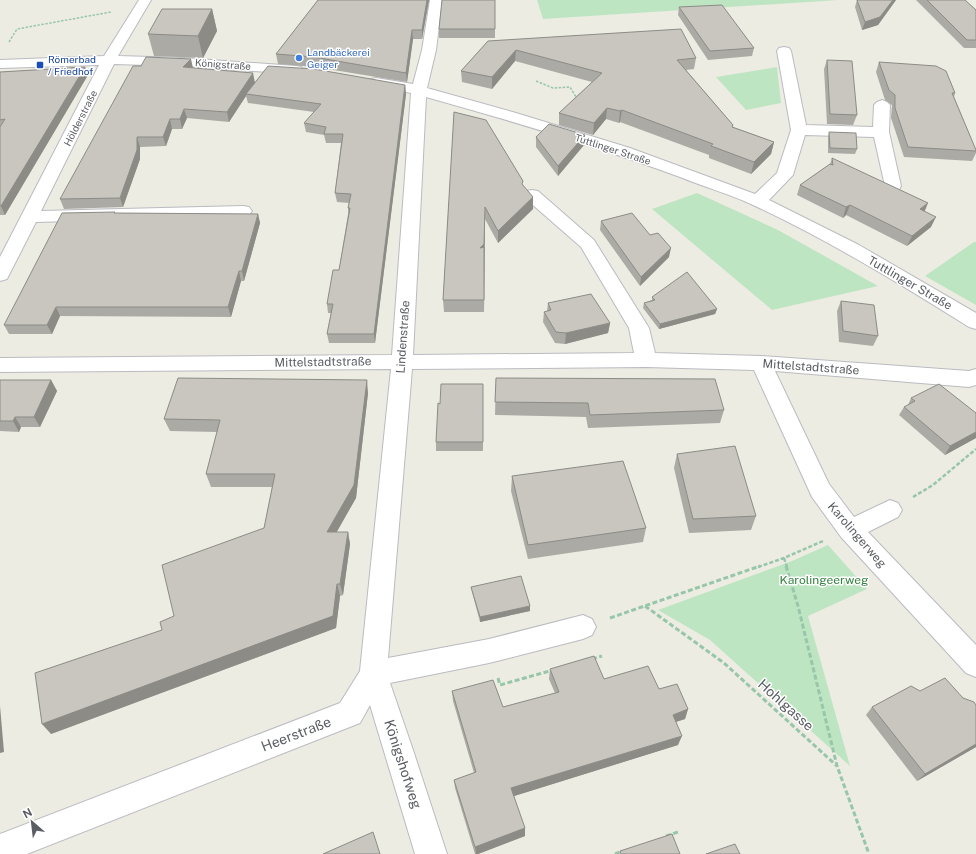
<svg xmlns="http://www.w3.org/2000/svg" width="976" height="854" viewBox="0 0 976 854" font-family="'Public Sans',sans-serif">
<rect width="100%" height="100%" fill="#edece2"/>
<path fill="#bee5c2" d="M537,0H839L543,19Z
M777,67L781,103L746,110L716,77Z
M697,193L778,230L878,286L772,310L652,209Z
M974,242H976V305L925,276Z
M828,545L867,589L808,616L850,766L710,640L658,610L792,561Z"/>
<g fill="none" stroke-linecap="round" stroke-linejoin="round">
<g stroke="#babbc1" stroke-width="2">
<path id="minor" d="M139,0H151L118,56L184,58L296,66L301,67L303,70L301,73L296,74L184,66L114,64L41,211L243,206L249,207L252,211L249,215L243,216L36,222L9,275L7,279L0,281V257L99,65L0,68V60L104,56Z
M430,0H442L436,50L427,88L516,113L630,148L755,194L777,173L791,130L777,51L779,48L784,47L789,48L791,51L806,125L873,127L874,105L877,102L882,100L887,102L890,105L889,132L901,186L899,190L893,191L887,190L885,186L874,137L805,135L793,175L769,200L859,245L976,313V329L969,327C899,283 828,240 753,205C730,194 704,187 680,177C596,146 512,121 426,97L413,355L634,353L629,328L581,247L526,199L523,195L526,191L532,190L538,191L594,240L649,328L655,353L761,356L969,371L976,369V385L969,387L775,371L829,484L854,517L890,500L898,503L902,510L898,517L868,532L976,645V677L966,673L841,537L812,497L754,370L646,367L412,369L388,658L489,639L583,615L592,619L596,627L592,635L583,639L489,663L390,683L413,750L447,854H415L370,705L360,723L27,854H0V834L340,703L360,671L391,369L0,372V358L392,355L411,93L371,85L369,82L371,79L376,78L413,84L422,50Z"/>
</g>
<path stroke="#97c6aa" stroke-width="1.5" stroke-dasharray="2.5 1.5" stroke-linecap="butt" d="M9,42L17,29L111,12
M536,81L553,88L570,87L576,97"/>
<path stroke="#97c6aa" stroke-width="2.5" stroke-dasharray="4 2" stroke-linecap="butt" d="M913,497L933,485L976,449
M784,558L787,567
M758,567L784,558L823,541"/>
<path stroke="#97c6aa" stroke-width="3" stroke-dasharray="5 2.5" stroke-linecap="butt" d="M786,566L798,606L837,766L869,854
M645,606L724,663L837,766
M610,618L760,566
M592,659L602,656
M498,678L500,685L553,670
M666,836L678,832
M615,854L622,851"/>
<use href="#minor" fill="#fff" fill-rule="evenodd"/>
</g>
<path fill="#acaaa4" d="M318,0H429L422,39H413L407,82L315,67L278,64L276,54Z
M495,0V38H439V29Z
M857,0H896L878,25L862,30L855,7Z
M916,0H965L976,10V48H964Z
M679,7L754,48L752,56L708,60L678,15Z
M212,9L217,31L203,58L154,56L148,34Z
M488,41L696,58L694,69L686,70L733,125V127L774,142L771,154L751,174L709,158V155L620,122L619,123L606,119L593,135L559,125V113L592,82L515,61L492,89L462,82L461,71Z
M827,60L857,115L853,125L827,124L824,69Z
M879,62L955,93L954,97L976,150V153L972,161L904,157L891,118L892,105L885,100L876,72Z
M85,67L88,75L5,215H0V72Z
M193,68L255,82L405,85L406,94L375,343H329L327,334L331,313H328L327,304L339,270L348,214V208L349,203L337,202L335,193L341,143H326L324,135L306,132L304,123L314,112L248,103L246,96L229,122L187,118L182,129H172L166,146L140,147V159L123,207L64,209L60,199Z
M454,112L523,185L533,209L498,243L485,219L484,312H444L443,300Z
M829,132L857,149L855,154L828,153V137Z
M585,135L584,145L558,176L536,147V137Z
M832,158L924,212L931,227L907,246L846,215L843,218L797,195L800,185L830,164Z
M115,213L258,214L260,223L244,281H241L231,317L60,316L52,334H9L4,325Z
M601,221L669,257L640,286L600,230Z
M652,297L717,309L715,314L659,329L643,308L644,303L652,300Z
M841,301L878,336L873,346L839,342L837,311Z
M548,303L610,323L608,333L565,344L555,343L543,322L544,312L547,311Z
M496,378L724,410L720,423L588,428L586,417L495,415Z
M0,380H51L57,391L40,427H21L19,432L0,431Z
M483,384V451H436V442L440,404Z
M368,393L356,498L336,532H348L350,544L343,595L340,596L336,628L51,734L162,630L174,616L264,528L272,487H211L206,474L217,432L170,431L164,419Z
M911,398L976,413V438L945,455L899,415L904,407L908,405Z
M677,454L756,516L751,530L689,533L674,468Z
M512,476L646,528L643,542L528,559L511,491Z
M471,587L530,606V611L480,622L472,592Z
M550,669L659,689L688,709L685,719L676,722L678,745L514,796L525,836L478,854H475L455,788L454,780L474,773L453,701L452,691L503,707L555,693L549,679Z
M920,691L963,698L976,705V747L917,781L866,715L872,707Z"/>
<path fill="#8c8b86" d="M427,0H429L422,39V30Z
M893,0H896L878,25L862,30L865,22Z
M212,9L217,31L203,58L198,36Z
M412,30L413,39L407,82L406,73Z
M516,50L515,61L492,89V77Z
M191,59L193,68L183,67Z
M85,67L88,75L5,215L1,206Z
M253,73L255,83L246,94V96L229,122L227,112Z
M405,85L406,94L375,343L374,334Z
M607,108L606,119L593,135L594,123Z
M184,109L187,118L182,129L180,119Z
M622,110L620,122L619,123L620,111Z
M170,119L172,129L166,146L163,137Z
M585,135L584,145L558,176V166Z
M137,137L140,147V159L123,207L120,198Z
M774,142L771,154L751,174L754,162Z
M533,197V209L498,243V231Z
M928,203L924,213L920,209Z
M850,205L846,215L843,218L846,207Z
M485,207L484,312V256L480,248Z
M258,214L260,223L244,281L242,271Z
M936,217L931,227L907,246L912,236Z
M671,248L669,257L640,286L641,277Z
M239,271L241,281L231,317L228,307Z
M56,307L60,316L52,334L47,325Z
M717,309L715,314L659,329L660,324Z
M610,323L608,333L565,344L566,333Z
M51,380L57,391L40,427L34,417Z
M367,380L368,393L356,498L330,544L327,532Z
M15,417L21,427L19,432L13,421Z
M976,432V438L945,455L950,446Z
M348,532L350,544L343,595L340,584Z
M337,584L340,596L336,628L51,734L42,724Z
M530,606V611L480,622V617Z
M0,706L4,752L0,753Z
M688,709L685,719L669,724L673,715Z
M682,736L678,745L511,797V788Z
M976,744V747L917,781L925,774Z
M525,828V836L478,854H476L475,847Z"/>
<path fill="#c8c6bf" stroke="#8c8b86" d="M318,0H427L422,30H412L406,73L314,57L276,54Z
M442,0H495V29H439Z
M857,0H893L880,17L865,22Z
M927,0H965L976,10V40H967Z
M722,5L754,48L710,51L679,7Z
M162,9H212L198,36L148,34Z
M681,29L696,58L677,60L733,125L732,127L774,142L754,162L711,146L713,144L622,110L620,111L607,108L594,123L559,113L602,73L516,50L492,77L461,71L488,41Z
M146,57L191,59L183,67L253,73L227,112L184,109L180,119H170L163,137H137V150L120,198L60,199L133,66H141Z
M827,60L852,61L857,115L830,114Z
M879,62L936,66L946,71L955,93H952L976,150V151L908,147L895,108V95L889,90Z
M268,66L314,69L405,85L374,334H327L333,304H327L333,270H339L350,208H348L351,194L335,193L343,134H324L326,127L304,123L321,104L246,94Z
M85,67L1,206H0V127L5,119L0,120V72Z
M454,112L486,120L523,181L522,184L533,197L498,231L485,207L484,244L480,248L484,247V300H443Z
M549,124L585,135L558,166L536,137Z
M829,132L856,133L857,149L830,148Z
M832,158L928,203L920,209L936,217L912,236L850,205L846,207L800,185L830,164L833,165Z
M115,212L114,213L258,214L242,271H239L228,307H56L47,325H4L62,213Z
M632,213L650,235L658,233L671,248L641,277L601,221Z
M687,272L717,309L660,324L644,303L655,300L652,297Z
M591,294L610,323L566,333L556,332L544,312L551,310L548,303Z
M841,301L874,305L878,336L843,331Z
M178,378L367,380L354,485L327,532H348L340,584H337L333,616L42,724L35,673L162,630L160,622L174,616L162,565L264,528L275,474H206L220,420L164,419Z
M496,378L715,379L724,410L590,415L588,403L495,402Z
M0,380H51L34,417H15L13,421H0Z
M441,384H483V442H436L438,403L440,404Z
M939,384L976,413V432L950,446L904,407L915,401L911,398Z
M735,446L756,516L693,519L677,454Z
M623,461L646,528L528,545L512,476Z
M521,576L530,606L480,617L471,587Z
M594,656L604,679L648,666L659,689L677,684L688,709L673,715L682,736L511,788L525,828L475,847L454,780L476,772L452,691L493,680L503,707L559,692L550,669Z
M945,678L963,698L974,702L976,705V744L925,774L872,707L911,686L920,691Z
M373,832L380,854H323Z
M672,834L680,854H621L620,851Z
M735,844L740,854H706Z"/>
<circle fill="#3f7fe0" stroke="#fff" stroke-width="1.5" cx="299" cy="58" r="4"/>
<rect fill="#1a4fb4" stroke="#fff" stroke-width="1.5" x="36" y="61" width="8" height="8" rx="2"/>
<g text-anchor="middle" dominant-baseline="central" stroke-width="3" stroke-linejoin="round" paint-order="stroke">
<g font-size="10" fill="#366cbe" stroke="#fff" text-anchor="start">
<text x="307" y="52">Landbäckerei<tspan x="307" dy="12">Geiger</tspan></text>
</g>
<g font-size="10" fill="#164399" stroke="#fff" text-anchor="start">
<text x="48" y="59">Römerbad<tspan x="48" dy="12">/ Friedhof</tspan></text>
</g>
<g font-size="10" fill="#5a5d63" stroke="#fff">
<text transform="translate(223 64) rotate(4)">Königstraße</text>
<text transform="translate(80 118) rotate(-63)">Hölderstraße</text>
<text transform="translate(613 149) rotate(18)">Tuttlinger Straße</text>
</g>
<g font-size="12" fill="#5a5d63" stroke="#fff">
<text transform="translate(910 283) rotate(30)">Tuttlinger Straße</text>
<text transform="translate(403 337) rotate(-86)">Lindenstraße</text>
<text transform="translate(323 362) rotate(-1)">Mittelstadtstraße</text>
<text transform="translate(811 367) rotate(4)">Mittelstadtstraße</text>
<text transform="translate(857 535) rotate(49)">Karolingerweg</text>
</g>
<g font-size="12" fill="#33813f" stroke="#fff">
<text x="824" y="580">Karolingeerweg</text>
</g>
<g font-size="14" fill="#5a5d63" stroke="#fff">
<text transform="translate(786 705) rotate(42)">Hohlgasse</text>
<text transform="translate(296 734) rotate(-21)">Heerstraße</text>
<text transform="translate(403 764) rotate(72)">Königshofweg</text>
</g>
</g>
<g transform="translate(32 822) rotate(332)" stroke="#ffffff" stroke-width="3" paint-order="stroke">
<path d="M0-3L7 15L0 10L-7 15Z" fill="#5a5d63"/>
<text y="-6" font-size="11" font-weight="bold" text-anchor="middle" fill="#5a5d63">N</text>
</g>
</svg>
